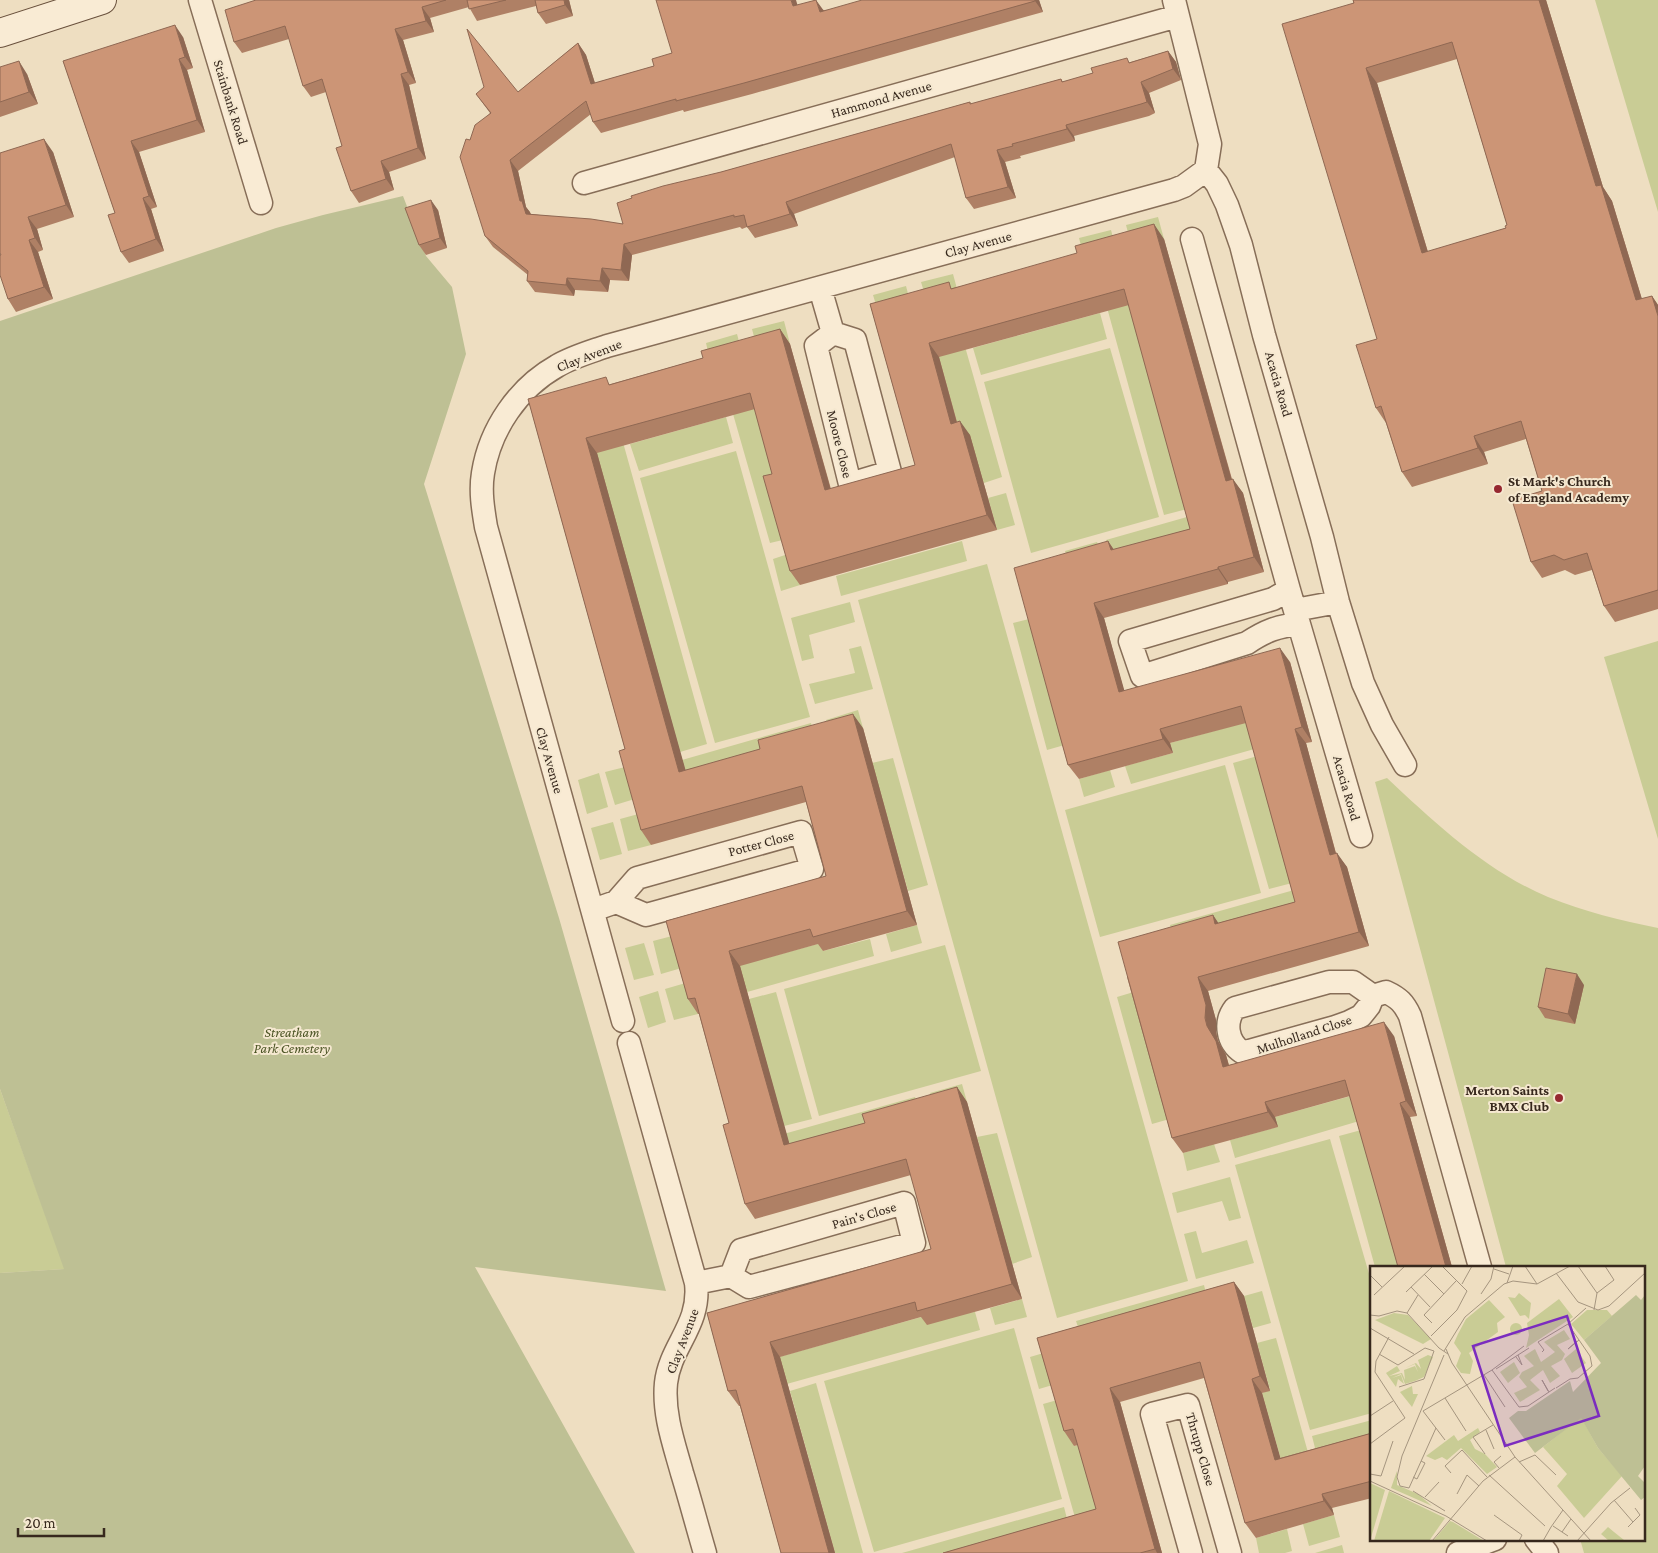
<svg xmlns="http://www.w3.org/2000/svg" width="1658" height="1553" viewBox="0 0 1658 1553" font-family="'Crimson Pro',serif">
<rect width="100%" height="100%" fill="#eedec1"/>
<path fill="#c9cc95" d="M1595,0H1658V212Z
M1158,217L1164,239L1132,248L1126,225Z
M1111,230L1117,252L1085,261L1079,238Z
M953,274L959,296L928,305L921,282Z
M906,286L912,309L880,318L873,295Z
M1130,286L1191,508L1164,515L1103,293Z
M1100,313L1107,339L981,375L973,348Z
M784,321L790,344L758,352L752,329Z
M737,334L743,356L711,365L706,343Z
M962,336L1002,477L984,483L961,438L935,343Z
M1110,348L1159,517L1031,553L984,382Z
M756,394L787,539L770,543L729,400Z
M726,417L733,443L639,471L630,444Z
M619,428L707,744L680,752L592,437Z
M736,451L810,717L715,743L640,478Z
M1006,493L1015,525L997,530L988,498Z
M1208,511L1215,539L1071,569L1065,551L1097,542L1099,547L1107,544L1106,540Z
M962,541L967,561L841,596L836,576Z
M791,553L800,585L781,591L773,559Z
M987,564L1188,1281L1057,1318L858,600Z
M850,602L855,622L809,635L814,658L802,661L791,618Z
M1033,618L1068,744L1047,750L1013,623Z
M1658,641V839L1604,657Z
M861,646L873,689L815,704L809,684L855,673L849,649Z
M858,710L863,728L831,737L826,720Z
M1265,717L1272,744L1131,784L1125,766L1173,753L1170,743Z
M811,723L816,742L676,790L668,764Z
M1261,755L1296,882L1269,889L1233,763Z
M893,758L928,885L908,891L872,763Z
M1225,765L1261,893L1100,937L1065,810Z
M629,766L638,798L615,805L605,772Z
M1110,770L1115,787L1084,797L1079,779Z
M599,773L608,807L587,814L578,780Z
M1387,778C1435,823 1486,871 1548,897C1585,912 1620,920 1658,928V1553H1584L1580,1539H1644V1267H1506L1375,782Z
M642,813L651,845L628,851L620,819Z
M613,822L622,854L600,860L591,828Z
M1312,885L1320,912L1175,943L1170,925Z
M917,925L922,943L891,952L886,934Z
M676,935L685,967L661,974L653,941Z
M870,939L874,956L733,996L726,969L821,943L823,951Z
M644,943L654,975L634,980L625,948Z
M945,945L981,1071L819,1116L784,989Z
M689,982L698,1014L674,1020L665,989Z
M658,991L666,1022L648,1028L639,997Z
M1137,991L1173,1118L1152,1124L1117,997Z
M776,992L812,1119L784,1126L749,999Z
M962,1084L967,1102L936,1111L930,1093Z
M0,1089L65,1269L0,1273Z
M1369,1091L1376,1116L1235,1158L1230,1140L1277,1127L1275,1117Z
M915,1097L920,1115L780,1164L773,1137Z
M1365,1129L1403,1267H1375L1339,1136Z
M997,1133L1032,1257L1012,1264L977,1137Z
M1330,1139L1372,1284V1413L1310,1430L1235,1165Z
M1214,1144L1220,1162L1187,1171L1183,1153Z
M1230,1177L1241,1218L1229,1221L1222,1201L1177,1213L1172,1193Z
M1196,1231L1202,1253L1247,1240L1254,1263L1196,1279L1184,1234Z
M1204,1285L1209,1306L1083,1342L1076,1321Z
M1262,1291L1271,1323L1253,1328L1244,1296Z
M1022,1299L1027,1317L995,1325L990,1308Z
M975,1312L980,1330L776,1387L768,1360L925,1316Z
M1014,1328L1062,1499L874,1552L824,1381Z
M1276,1338L1316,1481L1289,1488L1262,1393L1270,1390L1257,1343Z
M1047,1352L1056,1384L1039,1389L1030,1357Z
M816,1383L863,1553H835L790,1391Z
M1061,1399L1074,1446L1084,1443L1110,1538L1083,1546L1043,1404Z
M1372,1420V1450L1319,1464L1312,1436Z
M1064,1507L1071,1534L1005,1553H902Z
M1334,1515L1340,1537L1309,1546L1303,1524Z
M1287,1529L1292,1551L1285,1553H1259L1256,1538Z
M1342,1545L1344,1553H1315Z"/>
<path fill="#bec094" d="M403,196L426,256L452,287L466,354L424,484L559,918L666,1291L475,1267L635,1553H0V1273L64,1269L0,1089V321L276,228L323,215Z"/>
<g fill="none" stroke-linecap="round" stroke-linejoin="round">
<g stroke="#876e58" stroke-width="25">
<path id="street" d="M200,0L261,203
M1174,0L1210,144L1206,170L1217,184L1227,205L1241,245L1264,335L1322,537L1338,602L1363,683L1382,725L1405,765
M584,183L1178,16
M1192,239L1289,590L1361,836
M820,288L833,333L816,346L850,484L890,472L855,340L833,333
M1289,590L1273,599L1130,641L1142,676L1247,643C1265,631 1278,626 1299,624
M1295,610L1338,602
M593,910L616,902L646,915L812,869L801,832L637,878L616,902
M1373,996L1353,982H1329L1235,1008C1224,1022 1227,1042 1242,1052L1249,1051L1335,1027L1349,1022L1361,1016L1369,1006L1373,996L1386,992C1399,998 1404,1003 1410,1016L1480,1267
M623,1021L486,527C483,509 480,491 483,473C490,429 518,388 557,366C572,357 590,352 607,346L1174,190L1184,186L1206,170
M629,1043L696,1283C701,1325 670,1346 666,1383C663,1414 674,1444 682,1473C690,1499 697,1526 705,1553
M696,1283L731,1276L749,1287L914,1243L904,1203L741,1250L731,1276
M1536,1539L1547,1553
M1191,1553L1152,1414L1188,1405L1230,1553
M1458,1553L1495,1539"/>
</g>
<g stroke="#69503c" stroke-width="30">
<path id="secondary" d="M0,33L102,0"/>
</g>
<use href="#street" stroke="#f9ebd4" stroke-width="22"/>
<use href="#secondary" stroke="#f9ebd4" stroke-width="28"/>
</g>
<path fill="#af8065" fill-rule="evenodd" d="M256,0H569L573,16L546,24L538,13L536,6L477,21L469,7L430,18L434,32L403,40L416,83L409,85L426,159L389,172L394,190L359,203L351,191L342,146L326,92L311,97L303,86L289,39L242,53L234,42Z
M1039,0L1043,12L752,94L684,112L683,110L601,133L593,122L591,114L518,171L526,207L531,214L623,224L721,172L970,102L971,104L1061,79L1063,82L1168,51L1176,62L1181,80L1149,93L1155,113L1149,116L1074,136L1075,141L1020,156L1021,158L1005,162L1016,198L974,209L966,198L955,157L794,214L798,226L755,238L747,227L742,229L740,227L632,255L629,281L610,280L608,292L575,290L574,296L535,292L527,281L528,275L493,247L485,236L470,140L490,113L476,94L518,92L578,43L586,55L595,83L654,66L672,53L797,5L824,10Z
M1353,0H1546L1603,187L1612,201L1642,299L1652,296L1658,305V609L1615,622L1604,606L1592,570L1575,575L1565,570L1542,578L1531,562L1542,491L1526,439L1484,452L1488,464L1412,487L1402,472L1386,423L1376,408L1377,339ZM1457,59L1507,225L1506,228L1428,252L1377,83Z
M183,37L193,68L187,70L205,132L139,152L157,207L151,209L164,251L129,263L121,252L115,213L63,61Z
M0,67L27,74L38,104L0,117Z
M53,152L74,217L37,229L43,250L38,252L53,299L16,312L8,299L1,255Z
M438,210L447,248L426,255L419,245Z
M1164,239L1232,479L1243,493L1264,572L1228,582V584L1104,618L1124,691L1290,662L1312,742L1306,743L1336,853L1347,867L1369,946L1208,991L1216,1020V1032L1218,1041L1226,1055L1229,1065L1394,1036L1417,1116L1410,1117L1452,1267H1398L1350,1096L1275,1117L1278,1127L1183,1153L1172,1138L1127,977L1213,915L1218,923L1295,902L1246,723L1170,743L1173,753L1079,779L1068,765L1058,729L1108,541L1114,550L1190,529L1129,305L939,357L957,422L970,435L997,530L800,585L790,571L772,474L755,409L597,453L685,770L863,728L917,925L823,951L818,944L740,966L789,1144L865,1123L957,1087L967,1102L1022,1299L927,1325L921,1317L780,1357L835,1553H781L740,1406H739L728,1391L707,1313L931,1249L911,1175L755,1219L745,1204L729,1123L699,1014H698L688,999L666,921L826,876L806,802L651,845L641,830L625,749L528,399L611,384L703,358L780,329L790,344L831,489L915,465L870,304L953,288Z
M1584,985L1575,1024L1545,1018L1538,1007Z
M1234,1282L1244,1296L1270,1391L1262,1393L1280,1458L1372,1433V1498L1332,1508L1334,1515L1256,1538L1245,1523L1204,1378L1120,1402L1162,1553H943L1096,1509L1078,1445L1074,1446L1064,1431L1037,1338Z"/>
<path fill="#8f6853" d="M564,0H569L573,16L565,5Z
M791,0H796L801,17L793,6Z
M816,0L824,11L820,12Z
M1035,0H1039L1043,12L1035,1Z
M1539,0H1546L1603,187L1612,201L1647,316L1636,300L1596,186Z
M422,7L430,18L434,32L426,21Z
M175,25L183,37L193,68L185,57Z
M395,29L403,40L416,83L408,72Z
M578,43L586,55L599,96L591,84Z
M1168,51L1176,62L1181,80L1173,69Z
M179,59L187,70L205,132L197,120Z
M19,61L27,74L38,104L29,92Z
M1366,68L1377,83L1433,269L1422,253Z
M401,74L409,85L426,159L418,148Z
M1141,82L1149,93L1155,113L1147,102Z
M1066,125L1074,136L1075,141L1067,129Z
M44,139L53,152L74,217L66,205Z
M131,141L139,152L157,207L149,196Z
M997,150L1005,162L1016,198L1008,187Z
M510,160L518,171L526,207L530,212L534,225L526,214L520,201Z
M381,161L389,172L394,190L386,179Z
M143,198L151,209L164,251L156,239Z
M431,200L438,210L447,248L440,238Z
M786,202L794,214L798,226L790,214Z
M28,217L37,229L43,250L35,238Z
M1154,224L1164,239L1236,495L1226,481Z
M29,240L38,252L53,299L44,287Z
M624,244L632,255L629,281L621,270Z
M602,268L610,280L608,292L600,281Z
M567,278L575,290L574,296L566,285Z
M1652,296L1658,305V316Z
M780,329L790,344L835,505L825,490Z
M929,343L939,357L961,438L951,424Z
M960,421L970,435L997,530L987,515Z
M1474,436L1484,452L1488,464L1478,448Z
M586,438L597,453L690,786L679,772Z
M1233,479L1243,493L1264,572L1254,557Z
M1108,541L1118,556L1111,550Z
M1218,567L1228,582V584L1218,569Z
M1094,603L1104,618L1129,707L1119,692Z
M1280,648L1290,662L1312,742L1302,727Z
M853,714L863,728L917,925L907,911Z
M1160,729L1170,743L1173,753L1163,739Z
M1295,729L1306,743L1340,869L1330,855Z
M1337,853L1347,867L1369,946L1359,932Z
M1213,915L1223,930L1215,924Z
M729,951L740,966L794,1160L784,1145Z
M1577,974L1584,985L1575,1024L1568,1014Z
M1198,977L1208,991L1216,1020V1032L1218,1041L1226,1055L1233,1081L1223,1067L1207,1026Z
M1384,1022L1394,1036L1417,1116L1406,1101Z
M957,1087L967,1102L1022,1299L1012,1284Z
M1265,1102L1275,1117L1278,1127L1268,1112Z
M1400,1103L1410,1117L1452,1267H1446Z
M1234,1282L1244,1296L1270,1391L1260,1376Z
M770,1342L780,1357L835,1553H829Z
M1252,1379L1262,1393L1285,1474L1275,1460Z
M1110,1388L1120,1402L1162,1553H1157L1155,1549Z
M1322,1494L1332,1508L1334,1515L1324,1501Z"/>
<path fill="#cc9576" stroke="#8f6853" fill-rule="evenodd" d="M256,0H446L422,7L426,21L395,29L408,72L401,74L418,148L381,161L386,179L351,191L336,148L342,146L322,79L303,86L285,26L234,42L225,10Z
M467,0H506L469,9Z
M535,0H564L565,5L538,13Z
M656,0H791L793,6L816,0L820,12L862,0H1035V1L744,83L676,101V99L593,122L586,101L510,160L520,201H522L526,214L591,219L623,224L617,203L632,198L631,196L663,186L721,172L970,102V104L1061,79L1062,82L1093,73L1091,68L1127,58L1129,63L1168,51L1173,69L1141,82L1147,102L1141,104L1066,125L1067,129L1012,144L1013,146L997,150L1008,187L966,198L951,144L786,202L790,214L747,227L744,215L734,217V215L624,244L621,270L602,268L600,281L567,278L566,285L527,281L528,271L485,236L460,157L466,139L470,140L475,125L491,113L476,94L484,87L467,29L518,92L578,43L591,84L654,66L652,59L672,53Z
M1353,0H1539L1596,186L1601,185L1636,300L1652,296L1658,316V590L1604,606L1587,553L1564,560L1554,555L1531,562L1512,500L1542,491L1521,421L1474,436L1478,448L1402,472L1381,406L1376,408L1356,345L1377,339L1282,24L1354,3ZM1452,42L1507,225L1505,226L1506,228L1422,253L1366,68Z
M175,25L185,57L179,59L197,120L131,141L149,196L143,198L156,239L121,252L108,215L115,213L63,61Z
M19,61L29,92L0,102V67Z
M44,139L66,205L28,217L35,238L29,240L44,287L8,299L0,275V255H1L0,253V153Z
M431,200L440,238L419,245L405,208Z
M1154,224L1226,481L1233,479L1254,557L1218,567V569L1094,603L1119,692L1280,648L1302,727L1295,729L1330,855L1337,853L1359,932L1198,977L1206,1005L1205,1018L1207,1026L1216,1041L1223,1067L1384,1022L1406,1101L1400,1103L1446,1267H1398L1345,1080L1265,1102L1268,1112L1172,1138L1118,942L1213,915L1215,924L1295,902L1241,706L1160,729L1163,739L1068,765L1058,729L1014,568L1108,541L1111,550L1190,529L1124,289L929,343L951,424L960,421L987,515L790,571L763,476L772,474L750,393L586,438L679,772L760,749L758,740L853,714L907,911L813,937L810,929L729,951L784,1145L865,1123L862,1114L957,1087L1012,1284L917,1311L915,1302L770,1342L829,1553H781L736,1390L728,1391L707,1313L931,1249L906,1159L745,1204L723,1125L729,1123L695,998L688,999L666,921L826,876L802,786L641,830L619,751L625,749L528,399L606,377L609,385L703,358L701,351L780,329L825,490L915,465L870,304L949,282L951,289L1077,253L1075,246Z
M1546,968L1577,974L1568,1014L1538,1007Z
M1234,1282L1260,1376L1252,1379L1275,1460L1372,1433V1481L1322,1494L1324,1501L1245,1523L1200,1362L1110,1388L1155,1549L1140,1553H943L1096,1509L1073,1429L1064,1431L1037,1338Z"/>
<g fill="#962830" stroke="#f5e8d0" stroke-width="2">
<circle cx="1498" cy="489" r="5"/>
<circle cx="1559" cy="1098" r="5"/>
</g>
<g text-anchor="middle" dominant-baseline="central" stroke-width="4" stroke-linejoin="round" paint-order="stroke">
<g font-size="14" fill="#37281d" stroke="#f5e8d0">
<text transform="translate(881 99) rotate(-16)">Hammond Avenue</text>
<text transform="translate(231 102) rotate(73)">Stainbank Road</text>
<text transform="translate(978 244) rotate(-15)">Clay Avenue</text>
<text transform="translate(589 355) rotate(-21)">Clay Avenue</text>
<text transform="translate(1279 384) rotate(74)">Acacia Road</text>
<text transform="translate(840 444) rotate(76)">Moore Close</text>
<text transform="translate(550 760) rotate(74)">Clay Avenue</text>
<text transform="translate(1347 788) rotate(74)">Acacia Road</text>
<text transform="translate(761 843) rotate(-15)">Potter Close</text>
<text transform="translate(1304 1034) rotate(-18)">Mulholland Close</text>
<text transform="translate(864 1215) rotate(-16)">Pain's Close</text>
<text transform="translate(682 1341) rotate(-69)">Clay Avenue</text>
<text transform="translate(1201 1449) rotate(74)">Thrupp Close</text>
</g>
<g font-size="14" font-weight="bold" fill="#37281d" stroke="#f5e8d0" text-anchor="start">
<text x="1508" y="481">St Mark's Church<tspan x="1508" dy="16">of England Academy</tspan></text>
<text x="1549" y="1090" text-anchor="end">Merton Saints<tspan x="1549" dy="16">BMX Club</tspan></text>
</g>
<g font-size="14" font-style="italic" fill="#4a5323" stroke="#f5e8d0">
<text x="292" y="1032">Streatham<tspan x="292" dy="16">Park Cemetery</tspan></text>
</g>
</g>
<g transform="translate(1370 1266)">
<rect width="275" height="275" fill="#eedec1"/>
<path d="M149,27L161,37L159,53L155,49L150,50L138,31L145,32ZM189,33L203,51L156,82L159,69L157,57ZM119,34L135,51L127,57L128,66L99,87L103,95L100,108L91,107L86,100L91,87L84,77L88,68L96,53ZM217,44H237L242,50L214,74L201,58ZM24,47L38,49L61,73L53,78L5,54ZM140 63a6 6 0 1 1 12 0a6 6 0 1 1-12 0ZM194,64L200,73L187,79L195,88L192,94L181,100L190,110L180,117L173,104L160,114L170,124L150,136L144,127L157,121L149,111L152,106L164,100L154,90L165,83L171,96L185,86L174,76ZM206,83L216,97L202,107L194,93ZM58,89L63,91L54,111L45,115L35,118L31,108L22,112L31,109L34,118L28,113L26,121L16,107L27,100L30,105L19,110L32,107L35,114L34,104L45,100L48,106L45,98L35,102L46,97L51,103L48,94ZM144,96L150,107L138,117L130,106ZM42,120L43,128H48L42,141L30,126ZM211,151L228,182L252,210L214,252L187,220L197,208L173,181ZM108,162L110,166L100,174L105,183L115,188L127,201L117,208L91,182L77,194L72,191L65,194L56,190L84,169L88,175ZM27,205V219L48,228L62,240L21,222ZM0,217L15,224L0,275ZM19,225L75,252L59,275H4ZM80,255L83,256L114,275H63ZM238,261L244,266L254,274L239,275L231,268Z" fill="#c9cc95"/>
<path d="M266,29L271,34L275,29V200L268,210L275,217V231L271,234L228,182L211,152L165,187L139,152L148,145H156L200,115L203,126L231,97L214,74Z" fill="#bec094"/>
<path fill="none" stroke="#a5957f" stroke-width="1" d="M155,0L167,18M208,0L227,27L224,44M124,3L139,8M186,7L208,36L228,44L239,40L275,7M54,8L74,28M0,9L12,21M137,17L143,0M92,18L102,0M41,21L60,41M36,26L63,0M227,27L244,14L235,0M111,28L121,13L124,0M4,29L35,0M37,47L48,29M0,49L9,50L27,45L37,47L69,82L78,88M62,57L54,49L86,15M0,62L44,88M61,70L87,44L97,25L72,0M207,75L198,83L209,74M76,83L82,97L145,191L221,275M74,85L95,51L134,18L143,15L167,18L200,0M172,86L174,84L168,76L198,58M9,88L28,99L55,82L64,85L54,113L29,121M146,91L152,99L148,89M126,103L159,82M122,104L149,141L158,140L185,122M114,109L135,141M186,122L200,113L208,112L222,100L220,90L198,58L216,42M178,125L172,114L179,126M75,132L96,165M53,145L122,104L154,80M53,145L75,174M0,150L23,135M66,162L39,222L30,220L27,211L32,190L74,89M116,164L124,183M0,178L35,152L5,106L6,95L19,71M115,188L103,171L123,159M149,196L165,189L186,209M129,202L124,196L131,190M81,207L75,200L92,184L117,211M0,208L11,210L23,175M119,209L175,260M43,211L47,213L55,197L51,195M0,215L76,250L117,275M43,225L75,245M87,228L97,209L109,220M55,231L69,216M244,234L263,256L258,261M124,249L152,269L149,275M263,256L270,249L265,242M183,260L198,270M181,261L193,244M192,266L201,253M62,275L113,215L145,191M173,275L181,261M207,275L241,237L260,222"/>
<path fill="#7b2cbf" fill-opacity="0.15" stroke="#7b2cbf" stroke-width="2.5" d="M197,50L229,150L135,180L103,80Z"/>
<rect width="275" height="275" fill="none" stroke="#37281d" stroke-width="2.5"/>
</g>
<path d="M18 1528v8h86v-8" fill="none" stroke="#37281d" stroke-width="2.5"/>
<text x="25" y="1528" font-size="15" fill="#37281d" stroke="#f5e8d0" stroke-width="4" paint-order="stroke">20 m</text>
</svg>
